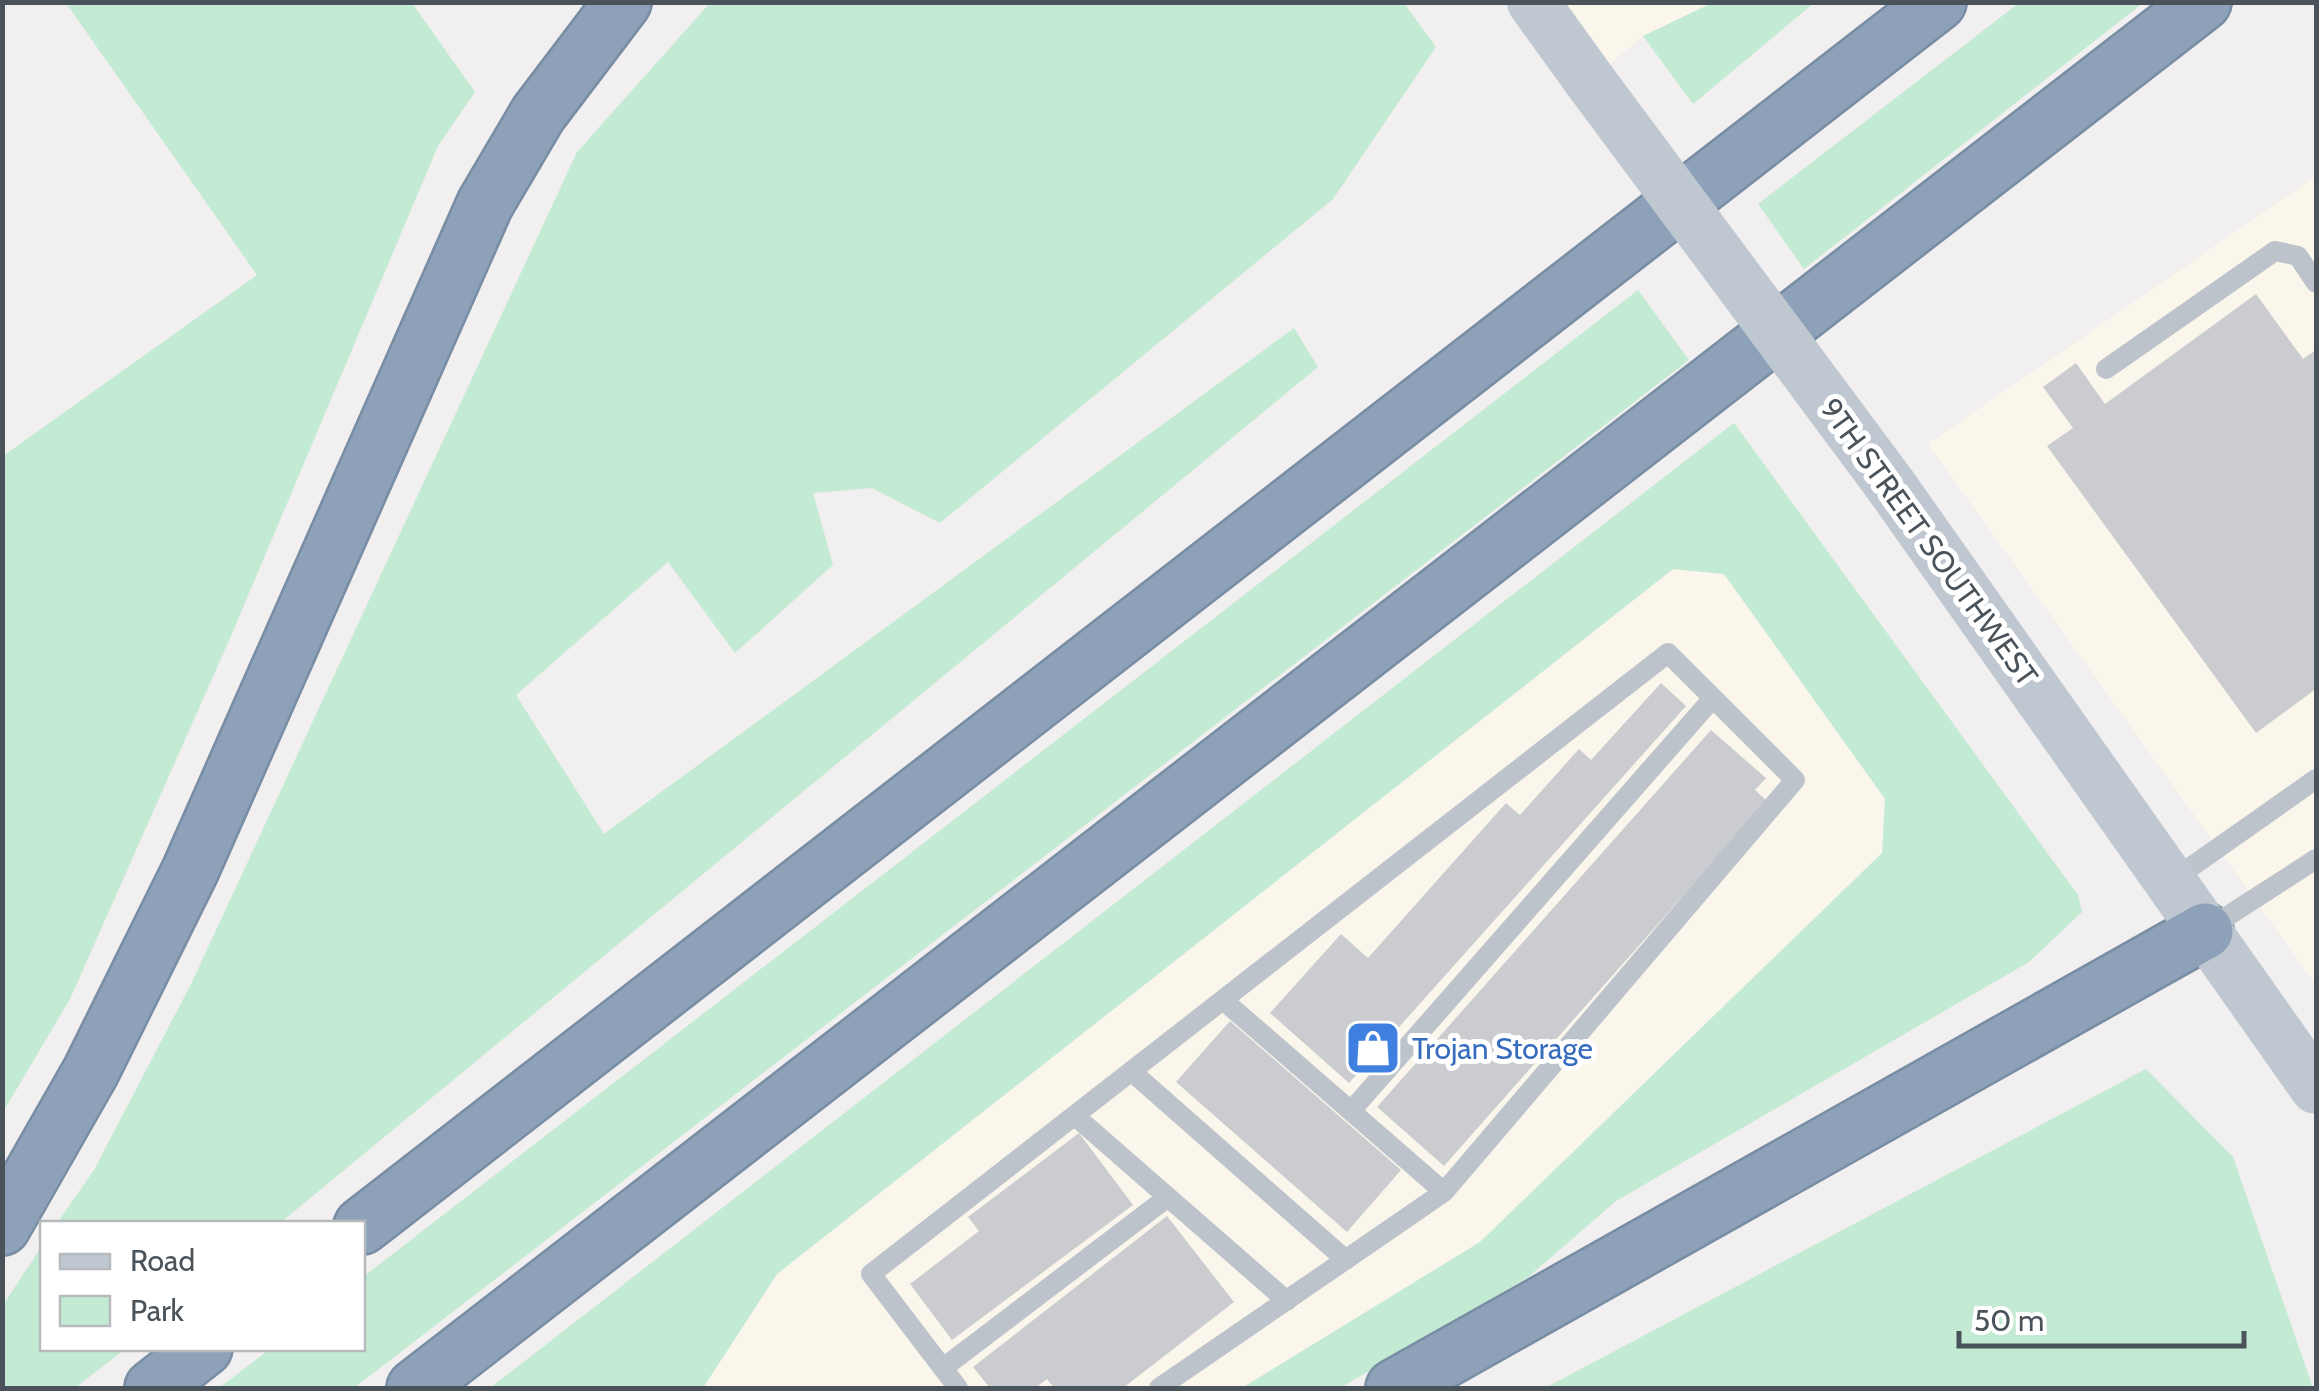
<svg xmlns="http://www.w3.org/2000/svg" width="2319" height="1391" viewBox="0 0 2319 1391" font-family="Cabin,sans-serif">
<rect width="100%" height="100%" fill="#f1efef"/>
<path fill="#faf6eb" d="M1533,3H1712L1643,36L1590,81Z
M2316,176V985L1928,444Z
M1673,569L1724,574L1885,799L1882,853L1480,1242L1242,1388H703L777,1274Z"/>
<path fill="#c3ead2" d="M66,3H412L475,92L438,146L231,636L70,999L3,1112V456L257,275Z
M710,3H1404L1436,47L1333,199L940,523L872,488L813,493L833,565L735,653L668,562L516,695L604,834L1294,328L1318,367L280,1223H57L94,1170L191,984L577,152Z
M1712,3H1814L1693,104L1643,36Z
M2019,3H2143L1804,269L1758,204Z
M1638,290L1689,360L354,1388H219L270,1349L362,1348L363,1277Z
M1734,423L2078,895L2082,912L2029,962L1616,1201L1527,1278L1340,1388H1242L1480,1242L1882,853L1885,799L1724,574L1673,569L777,1274L703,1388H490Z
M2146,1069L2233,1157L2313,1388H1545Z
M42,1246V1348L125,1349L75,1388H3V1305Z"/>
<path fill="#caccd0" d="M2256,294L2303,359L2316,350V689L2256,733L2047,446L2073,428L2043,387L2076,363L2105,404Z
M1661,683L1686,706L1349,1083L1270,1013L1341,934L1368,958L1506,803L1520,815L1579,749L1591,760Z
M1711,730L1766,778L1755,790L1767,801L1444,1166L1377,1107Z
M1230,1021L1401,1170L1347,1232L1176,1082Z
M1079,1133L1133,1205L952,1340L910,1284L979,1231L968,1217Z
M1167,1216L1234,1302L1123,1388H1054L1047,1379L1035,1388H990L973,1367Z"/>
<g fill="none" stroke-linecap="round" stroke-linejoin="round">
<g stroke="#788da3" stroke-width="60">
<path id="highway" d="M362,1226L1938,2
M2,1227L91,1071L190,871L485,204L538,114L623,2
M153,1388L204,1348
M415,1388L2203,2
M1394,1388L2205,931"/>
</g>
<path stroke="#bdc3ca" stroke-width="20" d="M2106,369L2275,251L2298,256L2316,283
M2171,881L2316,779
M2206,930L2316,859
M1223,1000L1444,1192
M1131,1071L1346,1260
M1351,1111L1713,698
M1075,1116L1287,1301
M943,1368L1168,1197
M958,1388L871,1274L1668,653L1795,780L1444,1192L1159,1388"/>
<path stroke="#bfc7d0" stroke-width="52" d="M1533,2L1590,81
M1891,486L2316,1088"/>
<use href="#highway" stroke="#8da2b8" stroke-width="55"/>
<path stroke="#bfc7d0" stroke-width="52" d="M1590,81L1891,486"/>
</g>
<defs>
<g id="shop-square" transform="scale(2.875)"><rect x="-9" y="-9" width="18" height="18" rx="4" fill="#3f7fe0" stroke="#fff"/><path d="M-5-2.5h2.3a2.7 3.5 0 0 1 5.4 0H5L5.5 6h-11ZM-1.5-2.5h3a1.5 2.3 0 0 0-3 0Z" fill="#fff"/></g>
</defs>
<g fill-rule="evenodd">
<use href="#shop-square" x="1373" y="1048"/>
</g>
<g text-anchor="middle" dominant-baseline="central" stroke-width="10" stroke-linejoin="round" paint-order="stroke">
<g font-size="30" fill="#4a525a" stroke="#fff">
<text transform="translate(1929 542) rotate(54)">9TH STREET SOUTHWEST</text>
</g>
<g font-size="30" fill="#366cbe" stroke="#fff" text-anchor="start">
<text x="1412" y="1048">Trojan Storage</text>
</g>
</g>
<rect width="2319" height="1391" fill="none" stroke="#4a525a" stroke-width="10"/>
<rect x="40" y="1221" width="325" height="130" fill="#ffffff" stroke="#b7babd" stroke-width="2.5"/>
<rect x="60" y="1254" width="50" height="15" fill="#bfc7d0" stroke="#b7babd" stroke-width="2.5"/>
<text x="130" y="1271" font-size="30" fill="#4a525a">Road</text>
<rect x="60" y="1296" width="50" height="30" fill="#c3ead2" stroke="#b7babd" stroke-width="2.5"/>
<text x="130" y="1321" font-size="30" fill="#4a525a">Park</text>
<path d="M1959 1331v15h285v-15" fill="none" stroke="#4a525a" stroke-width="5"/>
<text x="1974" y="1331" font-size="30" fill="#4a525a" stroke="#ffffff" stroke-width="8" paint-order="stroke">50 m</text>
</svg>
